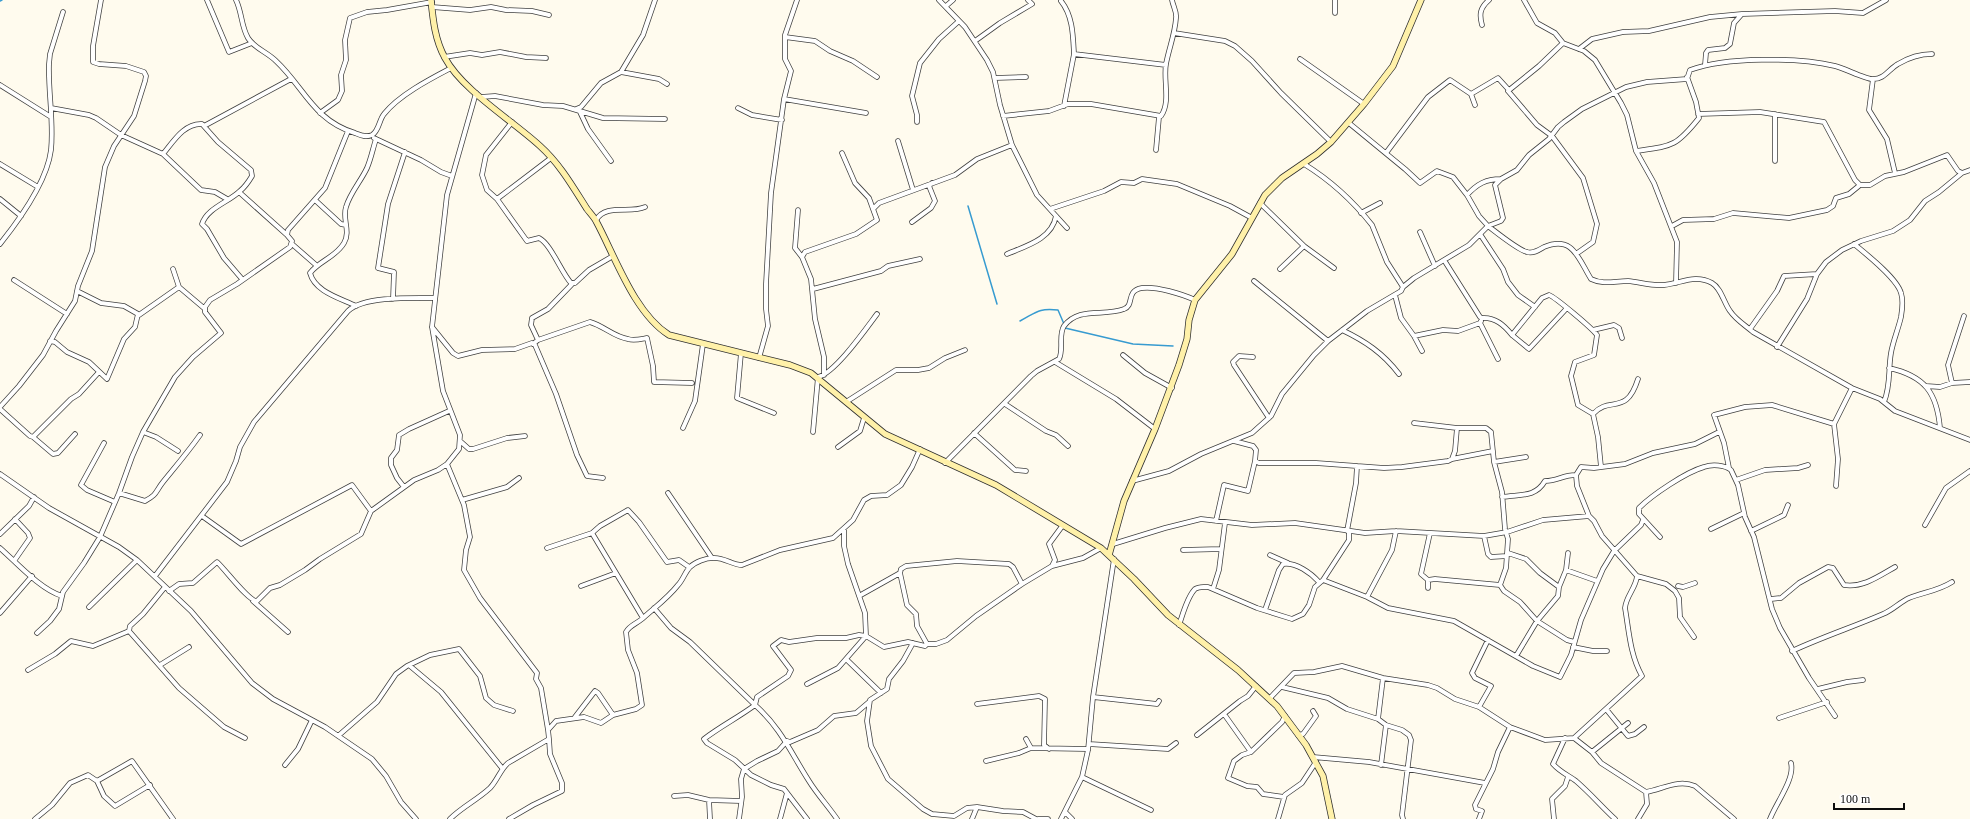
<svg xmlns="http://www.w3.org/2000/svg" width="1970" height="819" viewBox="0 0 1970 819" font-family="Georgia,serif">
<rect width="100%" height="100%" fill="#fffbee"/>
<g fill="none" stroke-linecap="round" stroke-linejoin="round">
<path stroke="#379bd0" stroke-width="1.5" d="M0,1L2,0
M968,206L997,304
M1020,321C1037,312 1038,308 1058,310L1064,324
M1065,328L1133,344L1173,346"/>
<g stroke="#404040" stroke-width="5.5">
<path id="street" d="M207,0L229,52L252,43
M236,0C242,12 241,26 248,38C254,48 267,52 276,61C304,87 313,120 355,133C360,135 366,138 372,135C379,131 379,120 384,114C399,95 430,79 451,68
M939,0L965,27L987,60L993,72L1000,105L1012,145L1037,195L1067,228
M1335,0V13
M1524,0L1537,23L1555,33L1563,43L1584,51L1595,60L1621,103L1627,115L1636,151L1654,183L1677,242L1676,283
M1061,1C1073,16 1073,36 1074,54
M946,6L953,0
M432,7L470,10L491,7L506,10L532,11L549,15
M1482,25C1479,14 1480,8 1489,0
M1174,33L1225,41L1235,46L1252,61L1281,93L1331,142
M785,37L815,41L830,51L853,61L877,77
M975,41L1000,23L1032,4L1028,0
M1563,43L1539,66L1508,91L1537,125L1552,136L1583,178L1597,224L1593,242L1576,254
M1579,49L1592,39L1623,32L1649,31L1710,17L1742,14
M444,57L470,53L482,55L500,52L526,57L546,58
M1300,59L1364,104
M1705,65L1706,53L1708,50L1725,48L1730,44L1734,23L1742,14L1835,11L1863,13L1886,0
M621,72L659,79L667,84
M995,78L1026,77
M1873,79L1869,110L1887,139L1895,173
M0,85L51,117
M1471,94L1498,78L1508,89
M481,97L495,96L543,105L563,106L603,118L665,119
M784,99L866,113
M1064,106L1074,54L1166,65
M51,108L89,115L96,118L121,135L163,154L201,190L215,192L227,199
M738,108L752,115L782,120
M576,109L581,107L601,83L621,72L643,35L655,0
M580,112L588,129L611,161
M320,113L338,100L342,91L341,75L346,60L345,40L350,18L367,12L387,10L432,2
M1698,114L1760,112L1824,122L1855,180L1860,185H1870L1885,176L1904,172L1947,155L1958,171L1962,173L1970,170
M1775,114V161
M1003,116L1049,111L1068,104H1091L1161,116C1171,102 1163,80 1166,64C1169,48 1175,34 1176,18C1177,12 1173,6 1172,0
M512,122L486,155L482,175L487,190L497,199L527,241L539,238C551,244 561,272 571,283H575L589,270L613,256
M917,122V115L912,96L920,63L939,39L959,21
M1349,123L1405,169L1420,183L1437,171L1453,177L1467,195L1479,216L1488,226L1501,221L1503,218L1495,185L1501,179L1517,170L1529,155L1549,139L1558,127L1564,122L1582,109L1626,87L1647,82L1687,79L1690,70C1725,57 1798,57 1835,66C1844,68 1865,79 1872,79C1884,80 1889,69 1898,64C1908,58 1921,54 1932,54
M204,126L291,79
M374,138L421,160L441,172L452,176
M898,141L913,190
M1156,150L1159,117
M1636,151C1672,146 1676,147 1699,118L1696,102L1687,77
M1386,153L1428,97L1450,80L1471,94L1475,105
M163,154C173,142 184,123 202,124L218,142L251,170L252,176C249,181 245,187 240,191C229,202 207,208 202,224L207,229L224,258L242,279
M0,164L38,187
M1304,164C1330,180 1353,201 1372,225L1387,262L1403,287L1414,278L1469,245L1488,226C1496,232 1518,250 1527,252C1533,254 1539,250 1544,247C1573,235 1578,258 1591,279C1603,285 1615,281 1628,281C1640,282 1651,286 1664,285C1682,283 1695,274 1712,283C1721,288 1724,303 1730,311C1736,320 1745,325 1753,332L1852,388L1880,399L1895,411L1970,440
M239,192L287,235L288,230L325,188L348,131
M1467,195C1477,184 1486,179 1501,179
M0,199L21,216
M497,199L551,158
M315,200L341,224L346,225
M1260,203L1304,246L1334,268
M873,209L879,203L955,175L977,159L1012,145
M1050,209L1104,191L1121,182L1134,183L1142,179L1177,184L1230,206L1252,218
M798,210L795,248L802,257L811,279L815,319L824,357V375
M1361,213L1380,203
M596,220C606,203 630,214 645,207
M912,222L931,208L935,201L929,186L932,183
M1672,226L1683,220L1714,219L1733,213L1789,218L1827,210L1833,206L1836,198L1849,194L1860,185
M1420,232L1435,266
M1480,234L1503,269L1508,282L1518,295L1535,307
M0,244C20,219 47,182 51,150C54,122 48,92 49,64L50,54L63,12
M292,244L316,265
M1854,244C1866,254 1897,278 1901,293C1903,299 1902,311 1901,317C1898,330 1893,341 1891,353C1888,370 1891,385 1884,402
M1007,254C1026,246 1052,239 1056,216
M802,257L805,252L856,234L877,220L869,198L855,183L842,153
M1444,260L1480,317L1482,318C1495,317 1504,325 1512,335L1542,298L1549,295C1555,297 1592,328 1597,335L1594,355L1575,362L1571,376L1578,405L1593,414
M173,269L179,287L205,309
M1280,269L1304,246
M14,280L67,314
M1254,281L1328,341
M813,289L881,271L888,266L920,259
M1395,295L1401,318L1414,336L1422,351
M393,299L394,272L378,268L388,204L405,152
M356,306C340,298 315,292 310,273C319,261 336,257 344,243C351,231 342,219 346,207C350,193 361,181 367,168C371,159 373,148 376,139
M139,315L179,287
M1481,321L1480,323L1498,359
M432,327L453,353L458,356L482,350L515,349L532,343L535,345L556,394L577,455L587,476L603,478
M1750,329L1777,291L1784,276L1817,274L1826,262L1842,250L1861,241L1893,231L1910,220L1925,201L1939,192L1962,173
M1342,330C1365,341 1383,353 1399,374
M1593,330L1614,325L1619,328L1622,338
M1512,335L1529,349L1567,308
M1414,336L1443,330L1458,331L1480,323
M538,340L531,325L532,318L548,309L573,283
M50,341L55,342L67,352L89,362L107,379L124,339L135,327L138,314L124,306L101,303L77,291
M533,344L538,340L590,322C604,326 614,337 628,339C634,341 641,339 647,338L653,366L654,382L692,383
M1777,347L1807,299L1817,274
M741,353L737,398L774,413
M1123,355L1145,373L1172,388
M1253,357L1239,356L1233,362L1234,365L1269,418
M759,358L768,326L766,309V284L771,193L784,99L791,71L785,59V35L797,0
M1055,362L1116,399L1155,429
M1889,368C1925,376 1937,393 1940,428
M1952,383L1948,365L1964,316
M1926,386L1940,387L1952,383L1970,382
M846,402L896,370H918L929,368L945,358L965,350
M1005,404L1046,431L1056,435L1068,446
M0,407L19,386L43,355L56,331L75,301L78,286L92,251L105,167L114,146L134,116L145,81L146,76L144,72L126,66L99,64L93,62V46L101,0
M0,409L30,436L33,437L71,399L79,394L99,372
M1414,423L1457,428H1486L1491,432L1494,462L1502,492L1505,529L1508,539L1506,568L1500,585
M683,428L695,401L703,344
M143,432L156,437L178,451
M813,432L818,377C835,373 865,330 877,314
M974,433L1015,470L1026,471
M33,437L53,454L58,453L75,434
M460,441L469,449H473L507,438L525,436
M1234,441L1253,446L1256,450L1255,461L1259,463H1316L1384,468L1402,467L1448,461L1452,459L1455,451L1457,428
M104,443L81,485L87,490L115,502
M838,447L860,431L864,418
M1452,459L1493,451
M1494,462L1526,457
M945,463L1031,376L1037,371L1059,359C1064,350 1058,335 1064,326C1079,306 1104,317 1124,309C1135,305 1125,291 1142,288C1156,286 1182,294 1195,300
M447,464L464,505L470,537L466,550L464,570L480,598L537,673L536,679L541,688L548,730
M1601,467L1598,437L1593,414C1610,395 1626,417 1638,379
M1729,468L1724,443L1714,415L1745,407L1772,405L1834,424
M0,474L49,508L119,547L137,560L191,611L252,683L273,699L325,727L372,759L386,776L401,802L416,819
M1736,480L1765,470L1798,468L1808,465
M1132,481L1169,471L1201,454L1252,433L1271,416L1282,394L1314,355L1328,341L1367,311L1401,291L1403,287
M1836,486L1838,459L1834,424L1852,388
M404,487L397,478L391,465V458L397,450L399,435L409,429L449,411
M119,493L145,501C158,494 155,492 163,482C176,466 188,452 200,435
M668,493L712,558
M1502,497C1520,494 1535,498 1545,481C1558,481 1562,475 1576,475
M462,500L507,487L519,478
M202,516L241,544L352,485L371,511
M1216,521L1224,485L1248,491L1255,461
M1925,525L1946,488L1970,471
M1711,529L1744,513
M1347,531L1356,483L1357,466
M1751,531L1784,515L1788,505
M592,533L643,618
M0,534L29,506L34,497
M1484,536L1488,554L1491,557L1507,556
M1660,537L1639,514V508C1652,495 1686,472 1704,467C1712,464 1725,465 1731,470L1738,485L1745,517L1754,537L1772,609L1780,628L1809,678L1835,716
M1113,544L1165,528L1201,519L1252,525L1295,523L1365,533L1396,531L1484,536L1507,532L1543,520L1589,516
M0,548C17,563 40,589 62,596
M547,548L592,533L600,526L628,510L639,522L667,562L679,560L689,567
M1183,550L1221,549
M1508,553L1526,559L1540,573L1559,587
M1270,555L1288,563
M14,561L30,538L28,533L15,519
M1052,566L1055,560L1049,544L1063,525
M1566,570L1597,581
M155,576L227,482L236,461L240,447L254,422L348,311C364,296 413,298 435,298
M1323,580L1367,597L1388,608L1454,621L1533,666L1560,677L1571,655L1581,620L1603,569L1614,551L1641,525L1643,520
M1428,580L1435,579L1500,585L1504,591L1520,602L1537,621L1567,640L1574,642
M1428,580L1421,574L1430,533
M581,586L616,573
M1678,586L1683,587L1695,583
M165,587L143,614L130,626L129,631L179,688L224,727L245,738
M1428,588V580
M1213,589L1219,570L1225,523
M169,591L179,584L193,583L217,562C225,569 249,602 257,601L270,588L280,585L305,570L320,559L361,534L371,511L414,480L438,470L447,464L459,449L460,435L443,391L432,327L447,195L476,93
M859,596L900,573
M1367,597L1392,550L1396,531
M1771,599L1781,598L1799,583L1828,567L1833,568L1844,585C1863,588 1879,576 1895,567
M253,601L288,632
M89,607L137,560
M654,608L671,628L690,642L755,705L757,697L788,676L791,670L773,646L781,640L789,642L817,638H846L859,635L866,636L884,647L908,642L925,646L927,644H936L947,640L976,616L1022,584L1052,566L1083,558L1101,548
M1265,610L1279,570L1283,564C1296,562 1311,573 1319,582
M0,613L32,576
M1179,625C1183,614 1187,597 1195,589C1199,586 1203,587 1208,587L1257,608L1292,619L1303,614L1309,605L1315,587L1323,580L1349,540V531
M37,633L50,621L59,609L63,592L84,563L100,537L119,493L132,457L143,432L175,377L193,357L221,333L205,312V307L210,300L237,284L290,247L292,241L287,235
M1694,637L1680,617L1679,598L1675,591L1666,584L1637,576L1602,536L1594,521L1589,516L1577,486L1576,475L1581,467L1594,468L1625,464L1653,453L1695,444L1719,432
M913,643L903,661L889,679L887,689L870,700L867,721L871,746L888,779L923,809L932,814L954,816L967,808L977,807
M927,644L917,626L916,614L907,605L900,573L901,569L906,566L957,561L1009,564L1013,567L1022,584
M1573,647L1593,651H1607
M1792,651C1822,637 1853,627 1883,614C1893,610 1900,602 1909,598C1924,592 1938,591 1952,582
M1516,656L1537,621L1558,596L1559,587L1566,570L1568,553
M846,659L881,693
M160,665L189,647
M410,666L441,692L502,768
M28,670L55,654L71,641L93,646L129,631
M1383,678L1378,719L1386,725L1402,730L1409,735L1411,740L1402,815L1403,819
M807,684L838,668L866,636L865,613L848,564L844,546V530
M1282,687L1328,698L1347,709L1378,719
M1818,689L1847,682L1863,680
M1093,697L1157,704L1159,701
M1270,698L1294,673L1314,672L1342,666L1383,678L1428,685L1437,688L1455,699L1479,707L1510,727L1545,740L1574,738L1592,752L1601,763L1646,792C1663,789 1678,779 1695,786L1734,819
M977,704L1039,696L1045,699L1044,745L1049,749
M1479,707L1491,686L1475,678L1472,673L1488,640
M1606,709L1628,736L1635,734L1644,727
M1224,714L1251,752
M575,717L595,691L598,693L613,715
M1779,718L1827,702
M1197,735L1240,701L1248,696L1256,686
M1298,735L1303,734L1316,716L1313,711
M338,736L377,702L396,674L407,666L430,655L459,649L480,676L486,698L494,705L513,711
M1565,738L1553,764C1560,772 1568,775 1576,781C1590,793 1602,807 1615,819
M1574,738L1642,676C1630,655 1629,631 1625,608C1626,596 1636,588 1637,576
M1026,739L1031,748L1087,749L1088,750
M1089,744L1168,749L1176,743
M1592,752L1628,723
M1313,757L1369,762L1485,783
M986,761L1019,753L1031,748
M285,765L298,749L312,720
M1381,765L1386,725
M1082,777L1151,810
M97,781L104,796L115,806L150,785
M674,796L688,795L709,800L741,801
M1284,797L1263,794L1257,787L1247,786L1228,778L1234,761L1242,755L1251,752L1282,722L1285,716
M709,800L710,819
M1065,812L1072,819
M35,819L52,805L70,783L88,775L97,781L132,761L173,819
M450,819C462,807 477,800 490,788C497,781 500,770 508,763L549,739L548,730L556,721L584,717L601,723L613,715L636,709L642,705L637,673L628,650L626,632C630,625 636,624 642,619C654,608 668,598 678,585C683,580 685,572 690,567C695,562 706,558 713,558C724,557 732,565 742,565L780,550L833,538L853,520L864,500L871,496L887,495L901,485L912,467L920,449
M509,819L533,805L562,791V783L550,754L549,739
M739,819L742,797L741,779L744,769L757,761L778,751L787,741L790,742L818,730L834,716L856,713L869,702
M780,819L787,793
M807,819L784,789L771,785L751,775L735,760L707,743L704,739C721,726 739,717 755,705C781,728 791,753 809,781C817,794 828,806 837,819
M972,819L977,807L1003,811L1023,812L1036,819
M1038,819H1048
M1061,819L1082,777L1088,750L1093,697L1114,559
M1278,819L1285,795L1302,783L1316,762
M1479,819L1482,811L1476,809L1475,805L1493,769L1498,752L1510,727
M1554,819L1552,799L1565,786L1568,777
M1638,819L1647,804L1646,792
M1770,819C1776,803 1795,779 1791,763"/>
</g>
<g stroke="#2f2f2f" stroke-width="7">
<path id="secondary" d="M431,0C433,20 435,40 445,58C462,90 513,121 540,146C560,164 573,187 587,209C590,213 594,217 596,221C615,256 634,313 669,335L790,365L811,373L885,434L996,485L1101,548L1134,579L1168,615L1238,670L1277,706L1306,745L1323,776L1332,819
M1109,555L1124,501L1155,429L1179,365L1187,339L1189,320L1195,300L1232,254L1265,195L1282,178L1317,154L1331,142L1364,104L1393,66L1421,0"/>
</g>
<use href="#street" stroke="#fff" stroke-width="4"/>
<use href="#secondary" stroke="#fff1a9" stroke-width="5.5"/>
</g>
<path d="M1834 803v6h70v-6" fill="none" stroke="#0d0d0d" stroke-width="2"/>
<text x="1840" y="803" font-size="12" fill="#0d0d0d" stroke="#ffffff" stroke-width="3" paint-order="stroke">100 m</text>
</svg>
